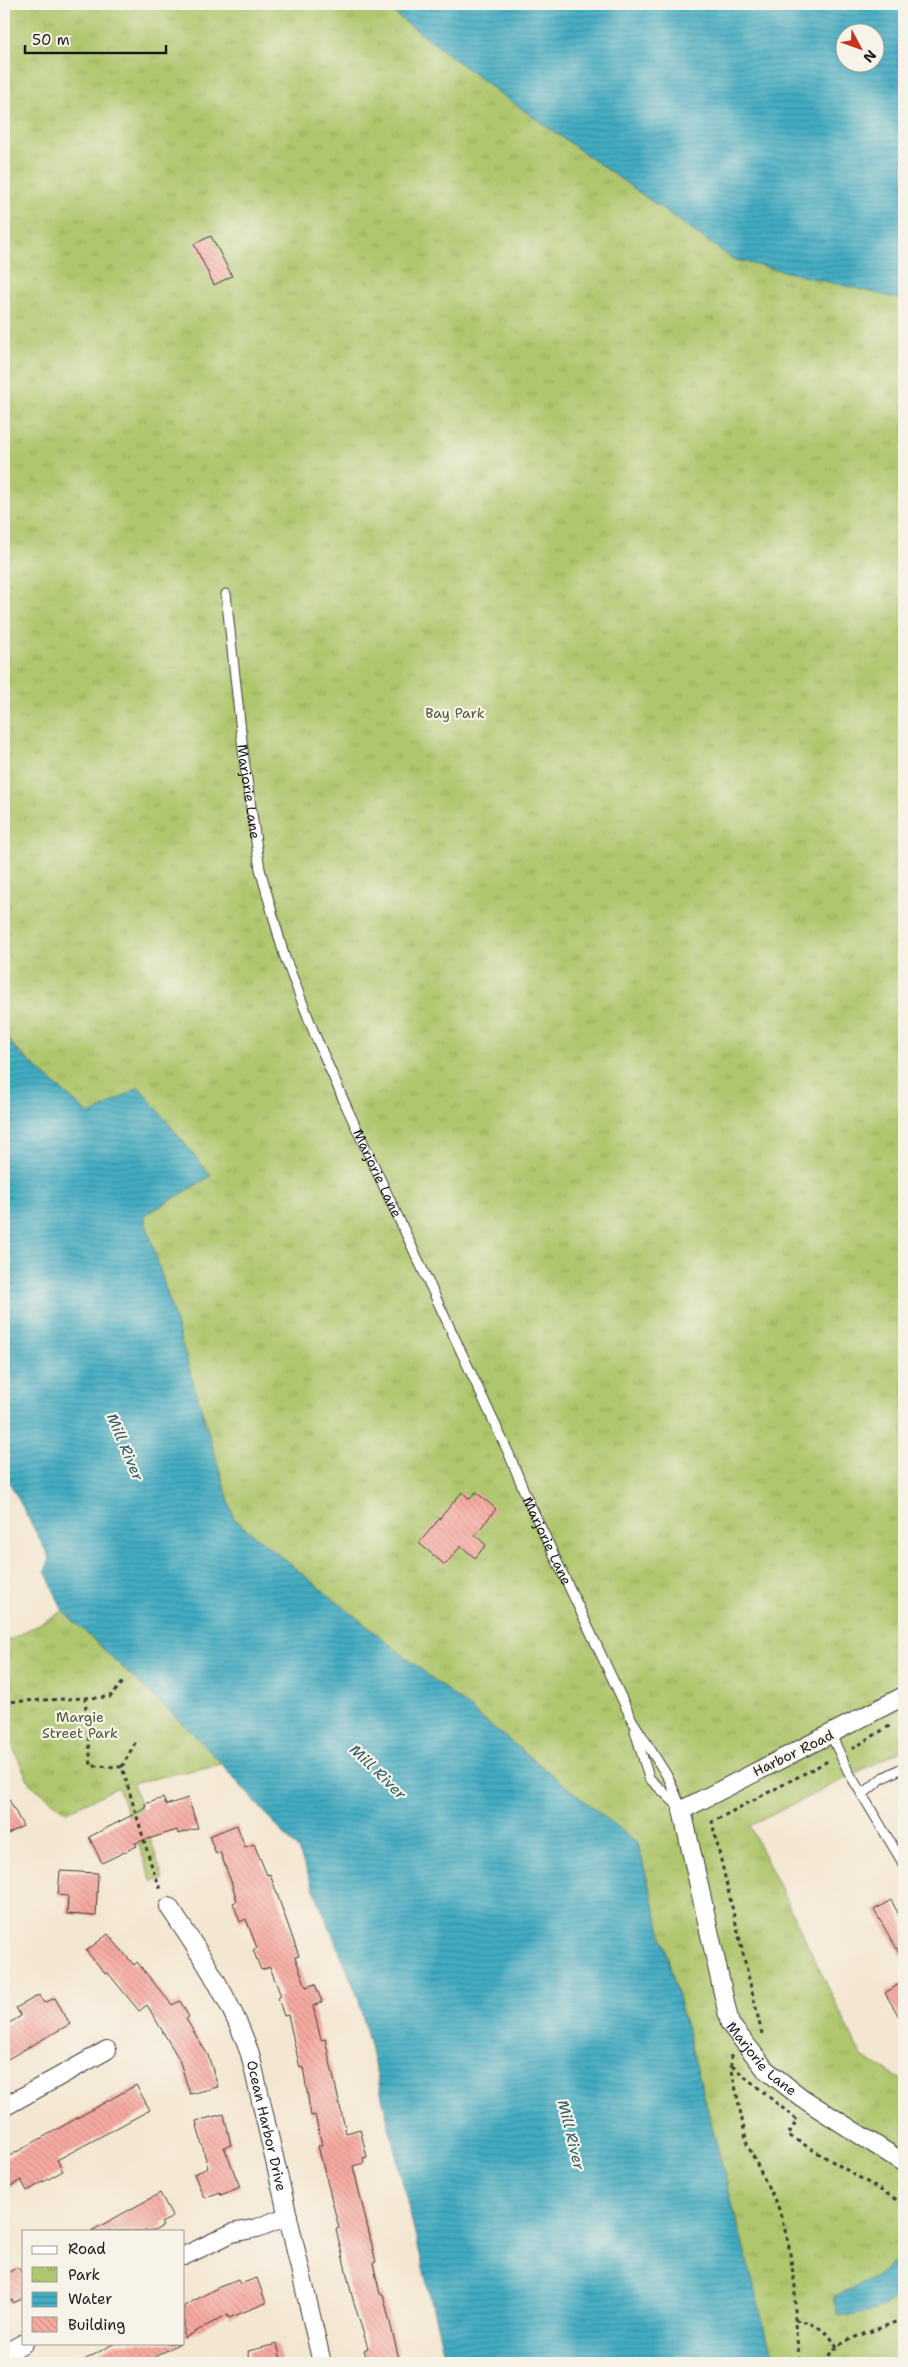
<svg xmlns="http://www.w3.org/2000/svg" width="908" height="2367" viewBox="0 0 908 2367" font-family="'Shantell Sans',sans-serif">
<defs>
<pattern id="park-tufts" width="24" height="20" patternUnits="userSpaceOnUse" patternTransform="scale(1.25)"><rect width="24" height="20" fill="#aec66c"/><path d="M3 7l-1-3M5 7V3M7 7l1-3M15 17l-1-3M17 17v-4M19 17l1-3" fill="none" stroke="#95aa5d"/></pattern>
<pattern id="water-rules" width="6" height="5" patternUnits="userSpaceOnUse" patternTransform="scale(1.25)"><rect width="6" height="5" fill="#43acc2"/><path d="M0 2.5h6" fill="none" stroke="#378b9d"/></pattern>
<pattern id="building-back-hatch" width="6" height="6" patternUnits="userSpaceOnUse" patternTransform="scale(1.25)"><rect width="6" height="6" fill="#f6a9a1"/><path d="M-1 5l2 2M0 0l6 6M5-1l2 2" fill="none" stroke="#d2918a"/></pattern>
</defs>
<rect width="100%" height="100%" fill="#f7f3e8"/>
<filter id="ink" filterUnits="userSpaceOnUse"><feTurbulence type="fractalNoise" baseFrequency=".02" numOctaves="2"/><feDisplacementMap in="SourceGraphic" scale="10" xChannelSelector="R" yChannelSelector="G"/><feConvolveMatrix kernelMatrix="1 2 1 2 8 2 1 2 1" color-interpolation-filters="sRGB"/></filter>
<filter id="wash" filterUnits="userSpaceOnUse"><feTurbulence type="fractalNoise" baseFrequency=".0096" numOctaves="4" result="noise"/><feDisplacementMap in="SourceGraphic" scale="20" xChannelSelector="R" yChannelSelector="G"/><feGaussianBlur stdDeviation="1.12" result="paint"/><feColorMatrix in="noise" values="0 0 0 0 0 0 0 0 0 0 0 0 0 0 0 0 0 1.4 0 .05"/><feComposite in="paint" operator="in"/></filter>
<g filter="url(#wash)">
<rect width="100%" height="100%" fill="#f4e7d2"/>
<path fill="url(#park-tufts)" stroke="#657144" d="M4,4H382L494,89L733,259L904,300V1749L750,1826L862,2057L904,2080V2363H774L638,1844L234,1519L144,1216L211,1176L90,1116L16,1049L4,1032Z
M63,1611L203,1743L222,1764L133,1783L163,1879L152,1882L118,1787L67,1812L30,1784L7,1735L4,1737V1643Z"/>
<path fill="url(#water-rules)" stroke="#30646f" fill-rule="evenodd" d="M382,4H904V300L733,259L494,89ZM846,32H876V62H846Z
M4,1032L16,1050L90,1115L139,1087L211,1176L144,1216L234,1519L638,1844L774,2363H446L358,1997L298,1850L203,1743L63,1611L45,1571L50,1559L4,1472Z
M904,2252V2292C886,2306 861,2320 837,2314L833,2297L880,2274Z"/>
<g id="blocks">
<path fill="url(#building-back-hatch)" d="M211,236L232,276L214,285L194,244Z
M462,1492L470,1499L476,1492L496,1509L475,1535L486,1545L475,1558L461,1546L445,1565L419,1543Z
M4,1790L23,1826L4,1836Z
M163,1798L166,1805L188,1798L198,1828L178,1834L177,1830L135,1843L137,1846L102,1863L89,1837L146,1808L145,1804Z
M237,1825L245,1847L254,1844L267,1875L270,1874L299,1956L295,1957L306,1987L315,1984L322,2002L313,2006L321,2040L325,2039L346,2133L360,2129L367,2157L363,2158L364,2163L353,2166L376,2262L373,2263L380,2294H383L400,2363H368L364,2350L368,2348L352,2296L336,2229L339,2228L318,2146L322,2145L315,2115L311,2116L303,2067L300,2068L288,2015L284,2016L278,1998L281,1996L270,1967L261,1970L253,1950L257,1948L246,1919L240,1922L233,1903L237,1901L232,1884L220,1852L216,1854L209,1836Z
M60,1871L98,1873L96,1916L67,1914L68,1896L58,1895Z
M891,1900L904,1924V1961L874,1910Z
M108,1934L134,1965L137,1962L172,2005L180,2001L189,2017L186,2019L208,2055L218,2087L190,2094L179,2059L147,2005L139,2011L108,1973L106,1974L86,1951Z
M904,1981V2025L885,1993Z
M39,1995L44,2003L55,1998L70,2024L4,2061V2026L21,2016L16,2008Z
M136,2085L150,2110L57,2160L63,2171L27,2191L21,2180L4,2190V2159Z
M224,2114L231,2145L224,2147L240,2187L221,2195L220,2192L204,2198L194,2174L208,2168L196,2121Z
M160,2193L173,2217L161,2223L163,2226L154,2231H91Z
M18,2267L24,2277V2298L13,2303L12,2300L4,2305V2275Z
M257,2278L266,2303L229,2318L228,2314L184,2338V2306L219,2287L238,2280L240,2284Z
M115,2343H180L144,2363H79Z
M277,2344L282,2363H251L248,2351Z"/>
</g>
</g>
<g filter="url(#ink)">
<use href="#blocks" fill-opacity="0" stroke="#3c3a37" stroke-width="1"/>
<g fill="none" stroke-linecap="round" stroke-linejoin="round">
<g stroke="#3c3a37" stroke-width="11">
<g id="lane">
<path id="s1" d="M226,594L244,759L260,869L284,955L315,1035L347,1108L509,1454L527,1498L632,1720L669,1779L682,1810"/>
<path d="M635,1731L649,1778L678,1806"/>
<path d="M831,1735L848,1771L904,1865"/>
<path d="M862,1795L881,1779L904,1767"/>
</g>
</g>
<g stroke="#3c3a37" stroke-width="20">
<g id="street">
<path id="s2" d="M904,1696L682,1810L730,2024L766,2070L802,2098L904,2163"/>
<path id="s3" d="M169,1907C200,1953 232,2001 250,2054L322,2363"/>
<path d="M4,2107L107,2050"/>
<path d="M184,2256L232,2233L257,2228L288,2216"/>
<path d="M4,2354L24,2343"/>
</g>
</g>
<path stroke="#3c3a37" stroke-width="3" stroke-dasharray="4 4" stroke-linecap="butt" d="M85,1698L110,1697L124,1681
M4,1702L85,1698L91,1766L122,1767L152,1867L162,1892
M852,1749L891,1725
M122,1767L136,1741
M762,2034L712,1822L828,1761
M731,2055V2066L747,2144L779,2209L788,2241L795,2286V2324L800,2363
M732,2066L797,2120L788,2135L904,2204
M795,2320C813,2323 827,2329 837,2347
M825,2363C835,2335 880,2333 904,2317"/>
<use href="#lane" stroke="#fff" stroke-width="9"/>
<use href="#street" stroke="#fff" stroke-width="18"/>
</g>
</g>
<g text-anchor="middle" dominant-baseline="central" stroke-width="4.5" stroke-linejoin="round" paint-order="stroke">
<g font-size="14" fill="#4f5838" stroke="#f7f3e8">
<text x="455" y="713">Bay Park</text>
<text x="80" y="1717">Margie<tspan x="80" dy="16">Street Park</tspan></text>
</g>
<g font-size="14" fill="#1c1c1c" stroke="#f7f3e8">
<text stroke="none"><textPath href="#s1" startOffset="199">Marjorie Lane</textPath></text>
<text stroke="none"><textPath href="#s1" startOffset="604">Marjorie Lane</textPath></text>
<text stroke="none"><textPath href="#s1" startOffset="1009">Marjorie Lane</textPath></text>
<text transform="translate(793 1753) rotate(-26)">Harbor Road</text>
<text stroke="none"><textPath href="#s2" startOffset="516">Marjorie Lane</textPath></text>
<text stroke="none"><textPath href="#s3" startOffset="242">Ocean Harbor Drive</textPath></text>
</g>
<g font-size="15" font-style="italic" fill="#2e5d67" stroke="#f7f3e8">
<text transform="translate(125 1447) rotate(67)">Mill River</text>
<text transform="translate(378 1772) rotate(44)">Mill River</text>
<text transform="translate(571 2135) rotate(76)">Mill River</text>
</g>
</g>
<rect width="908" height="2367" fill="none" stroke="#f7f3e8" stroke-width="20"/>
<rect x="22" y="2230" width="162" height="115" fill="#f7f3e8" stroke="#9f9d96"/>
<rect x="32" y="2246" width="25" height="8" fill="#ffffff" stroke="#9f9d96"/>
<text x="68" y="2254" font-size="15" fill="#1c1c1c">Road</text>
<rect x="32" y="2267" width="25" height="15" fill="url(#park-tufts)" stroke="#9f9d96"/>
<text x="68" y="2280" font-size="15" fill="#1c1c1c">Park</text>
<rect x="32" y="2292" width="25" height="15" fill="url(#water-rules)" stroke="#9f9d96"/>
<text x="68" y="2304" font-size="15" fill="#1c1c1c">Water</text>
<rect x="32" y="2317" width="25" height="15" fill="url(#building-back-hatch)" stroke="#9f9d96"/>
<text x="68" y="2330" font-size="15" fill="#1c1c1c">Building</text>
<g transform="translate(860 48) rotate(131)"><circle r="24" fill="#f7f3e8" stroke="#9f9d96"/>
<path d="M0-4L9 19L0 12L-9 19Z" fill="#c8321e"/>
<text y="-8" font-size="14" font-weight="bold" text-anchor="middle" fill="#1c1c1c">N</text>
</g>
<path d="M25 45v8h141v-8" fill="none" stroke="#1c1c1c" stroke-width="2.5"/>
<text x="32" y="45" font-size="15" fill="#1c1c1c" stroke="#f7f3e8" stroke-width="4" paint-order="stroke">50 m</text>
</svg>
